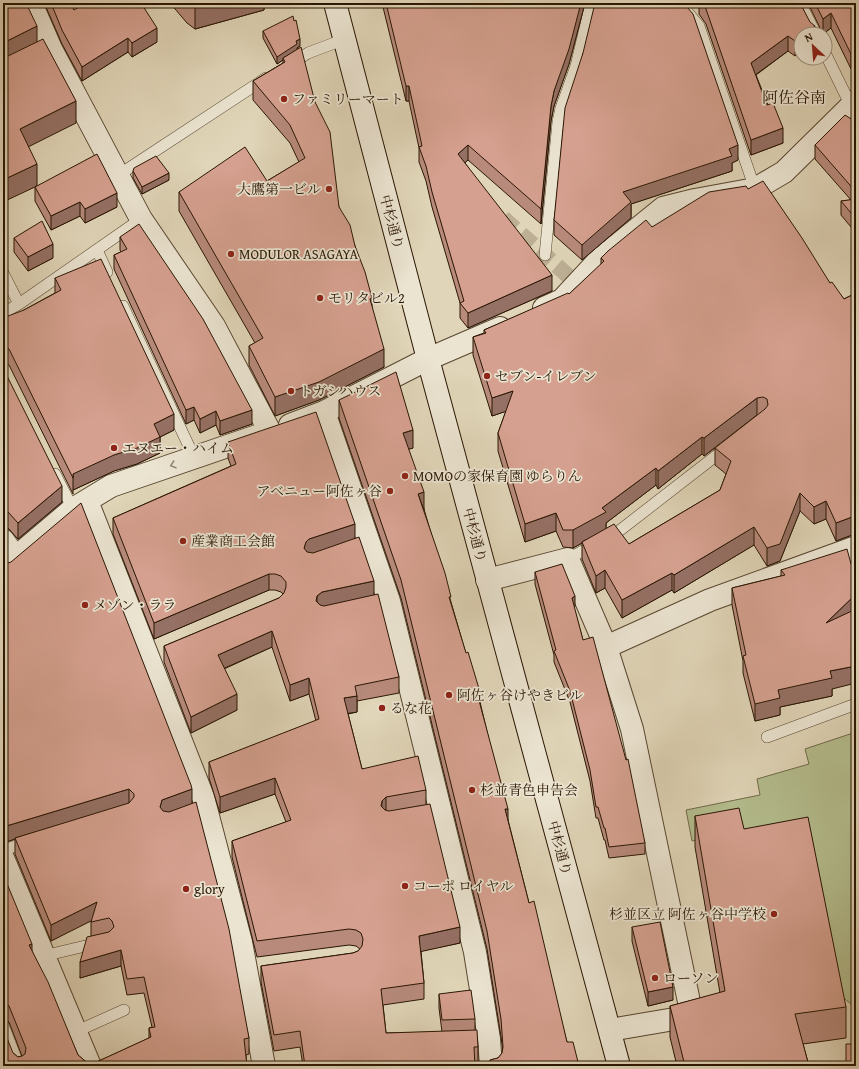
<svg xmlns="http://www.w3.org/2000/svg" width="859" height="1069" viewBox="0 0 859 1069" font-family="'Gentium Book Plus','Noto Serif JP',serif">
<rect width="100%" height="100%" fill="#e0d5b8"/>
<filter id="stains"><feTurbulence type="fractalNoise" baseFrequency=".005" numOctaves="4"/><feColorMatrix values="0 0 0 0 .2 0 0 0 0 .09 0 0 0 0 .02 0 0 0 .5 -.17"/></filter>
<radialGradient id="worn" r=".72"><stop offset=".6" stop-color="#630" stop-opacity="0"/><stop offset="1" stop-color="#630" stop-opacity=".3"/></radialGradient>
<path fill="#b4bd8e" stroke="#6f6a48" d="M856,732V1008L841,996L744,830L692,841L686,810L760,795L757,779L809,764L805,749Z"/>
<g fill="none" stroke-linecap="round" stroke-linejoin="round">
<path stroke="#bcaf94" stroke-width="16" stroke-dasharray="16 8" stroke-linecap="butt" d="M503,218L584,290"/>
<g stroke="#584630" stroke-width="12">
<path id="service" d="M800,3L816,34
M685,9L699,26L755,189
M825,53L851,106
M291,64L308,53L345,39
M117,176L266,78
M97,250L107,272
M545,255L558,122L561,108L576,66L591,3
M3,273L19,304
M123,306L194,457
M3,313L19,304L141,219
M55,474L73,509
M850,550L856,577
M568,559L619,531L726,448
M767,737L856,704
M3,850L29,842
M43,956L98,943
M3,1025L19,1066
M75,1032L124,1010"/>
</g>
<g stroke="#584630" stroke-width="24">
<path id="minor" d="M31,3L51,49L141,219L214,326L270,432
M544,308L562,300L599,260L663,208L695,200L755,189L784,172L856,101
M324,412L389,601L475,952L489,1039L491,1066
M290,425L324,412L428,359L500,328
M87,501L203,797L241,942L264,1066
M3,540L16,558
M3,568L73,509L111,486L257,436
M487,580L568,559L606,647L632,729L692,1016L610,1030
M606,647L710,600L856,547
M3,858L90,1066"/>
</g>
<g stroke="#2a1603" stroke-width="24">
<path id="secondary" d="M335,3L428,359L619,1066"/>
</g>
<use href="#service" stroke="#ebe4d1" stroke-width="11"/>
<use href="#minor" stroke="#ebe4d1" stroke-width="22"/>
<use href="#secondary" stroke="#ebe4d1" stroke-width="22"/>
</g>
<path fill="#b78a7b" stroke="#2a1603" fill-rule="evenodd" d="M46,3H71L74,10L157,42L132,57L128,52L82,81L62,44L46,7Z
M170,3H264V10L195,29L187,23Z
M382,3H585L569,64L554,106L551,121L541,224L468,160L465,163L552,291L468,328L460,318V303L432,207L426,181L419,162V148L409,101H406Z
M699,3H800L815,34L795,56L788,51L756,75L783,143L751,155L706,24L699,14Z
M808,3H856V67L851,69L831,28L823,34Z
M263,31L300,46L297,48V49L339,207L355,246L372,308L384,367L319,400L275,416L249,365V346L255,343L179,211V192L267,181L299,162L290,143L253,100V81L283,63V60L277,64L263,38Z
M583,53L738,160L732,163V171L631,204V218L582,260L554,235V220Z
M856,122V233L841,215V201L851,200L815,159V145Z
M133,171L169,180L142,194L133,178Z
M35,187L117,207L85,223L80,216L51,230L35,201Z
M748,189L844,299L856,293V535H852L836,541L826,519L814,524L800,511L780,561L767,566L754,545L674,593L672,590L622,618L605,588L596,593L582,559V543L573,548L563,547L556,531L525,542L498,451V433L506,411L492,416L473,355V337L484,333V330L569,294L601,265V258L652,227ZM715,448V465L726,474L720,490L629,544L606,528V523L656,485L658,489L702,454L704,456Z
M120,237L252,424L220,435L216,425L200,433L194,420L186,424L114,269V255L121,252L120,250Z
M14,238L53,258L28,271L14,252Z
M55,278L174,430L160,437V453L137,464L114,471L73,490V494L9,365L4,361H3V323L24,310L55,293Z
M3,368L62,502L18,539L8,528H3Z
M339,400L413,448L408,449L424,509L480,702L508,820L529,903L567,1042L579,1066H490V1060L498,1058L503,1052L501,1037L487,949L401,598L339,418Z
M228,442L355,538L374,595L399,677V693L357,701V712L348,714L362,769L426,790V804L460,943L421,951L424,983V999L383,1005L386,1033L442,1032L439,1008V994L475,1019V1031L478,1047V1063H475V1066H303L300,1047L274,1051L261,982V966L353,953L358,951L360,949L356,946L349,945L257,957L232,857V841L286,822L275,794L220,813L209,778V762L316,721L309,694L290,701L272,647L224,669L237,710L191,733L164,662V646L279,598L283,594L281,592L275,590H269L154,639L113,534V518L231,466L228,458Z
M3,564L192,803L249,1038V1054L246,1055L247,1066H3L13,1053L18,1057L22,1056L9,1022L4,1018H3V874L32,951L78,1055L90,1065L149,1038V1028L152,1027L144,993L127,995L121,966L80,978L91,936V920L51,941L15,854V839L3,843Z
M851,564L832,689V696L780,707V715L755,721L743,673V661L732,605V588L781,576V570Z
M535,572L575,607L574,608L583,640L645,843V854L609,858L605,840H604L598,818H596L590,781L570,702L554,662V655L535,584Z
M695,816L744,829L846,1007V1038L803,1044L809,1066H677L670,1037V1006L720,993L695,847Z
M632,927L673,1000L648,1006L632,941Z"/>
<path fill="#957064" stroke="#2a1603" d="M195,3H264V10L195,29Z
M581,3H585L569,64L554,106L551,121L541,224V209L551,106L554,91Z
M831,13V28L823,34V19Z
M37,26V48L3,65V43Z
M815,26V34H804Z
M157,28V42L132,57V43Z
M788,36V51L751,78V63Z
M801,37V52L795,56V41Z
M128,38V52L82,81V67Z
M300,39V46L297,48V51L283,58V60L277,64V57L296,41Z
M856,52V67L851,69V54Z
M406,86H409V101H406Z
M76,101V123L20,151V129Z
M783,128V143L751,155V140Z
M468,145V160L458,169V154Z
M738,145V160L732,163V171L631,204V218L582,260V245L623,192Z
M37,164V186L3,202V180Z
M169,173V180L142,194V187Z
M117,193V207L85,223V209Z
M80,202V216L51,230V216Z
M53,244V258L28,271V257Z
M552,275V291L468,328V313Z
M372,298V317L370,299Z
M384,349V367L319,400L275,416V397Z
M513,391V409L492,416V398Z
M757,398V415L704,456V438Z
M194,407V420L186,424V410Z
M252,410V424L220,435V421Z
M216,411V425L200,433V419Z
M174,414V430L160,437V453L137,464L114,471L73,490V474L154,424Z
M413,430V448L403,451V433Z
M702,437V454L658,489V471Z
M656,468V485L606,523V530L582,542V543L573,548V530L602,508Z
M62,486V502L18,539V523Z
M424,492V510L418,494Z
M800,493V511L780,561L767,566V548Z
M826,501V519L814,524V507Z
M556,513V531L525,542V524Z
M852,517V535L836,541V523Z
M355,524V540L304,564V548L306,542L309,539Z
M754,527V545L674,593V575Z
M605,570V588L596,593V576Z
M672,573V590L622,618V600Z
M269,574V590L154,639V623Z
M374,581V597L317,612V596L322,592Z
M856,594V611L826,623Z
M575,596V607L572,609V598Z
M272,631V647L218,671V655Z
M856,666V683L832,689V696L780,707V715L755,721V704L778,690L830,671Z
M309,678V694L290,701V685Z
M480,692V710L477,693Z
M237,694V710L191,733V717Z
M357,696V712L344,714V698Z
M275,778V794L220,813V797Z
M129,789V805L15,838V839L3,843V827Z
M192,789V805L162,816L160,807L162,800Z
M386,797V813L381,822L382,801Z
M505,809H508V827Z
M97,902V918L51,941V925Z
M460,927V943L419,952V936Z
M32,944V960L29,945Z
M121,950V966L80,978V962Z
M673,987V1000L648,1006V992Z"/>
<path fill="#d5a08f" stroke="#2a1603" d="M3,3H26L37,26L3,43Z
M51,3H71L74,10L86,3H141L157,28L132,43L128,38L82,67L62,30Z
M386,3H581L569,49L554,91L551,106L541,209L468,145L458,154L552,275L468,313L460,303L464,301L432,192L426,166L419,147L422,146L409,86H406Z
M595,3H664L668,4L687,7L693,14L738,145L729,149L732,156L623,192L631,202L582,245L554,220L565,108L583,53Z
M702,3H800L810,22L815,26L804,34H801V37L795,41L788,36L751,63L767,105L773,103L783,128L751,140L706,9Z
M815,3H856V52L851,54L831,13L823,19Z
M293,16L294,21L296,20L300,39L296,41L297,44L277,57L263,31Z
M43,39L76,101L20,129L37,164L3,180V57H6Z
M301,47L315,102L330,132L339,207L350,225L355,246L365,272L372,298L370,299L384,349L319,382L275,397L249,346L263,338L179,192L245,147L267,181L305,158L290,125L253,81L285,62L283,58Z
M845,115L856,122V192L815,145Z
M97,154L117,193L85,209L80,202L51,216L35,187Z
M156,156L169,173L142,187L133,171L134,168Z
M763,181L802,238L830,283L832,282L844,299L856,293V517H852L836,523L826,501L814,507L800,493L780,544L767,548L754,527L674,575L672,573L622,600L605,570L596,576L582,542L614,524L629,544L720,490L731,461L715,448L765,409L768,405L767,399L763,397L757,398L704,438L702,437L658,471L656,468L602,508L606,512L573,530H563L556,513L525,524L498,433L513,391L492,398L473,337L486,333L484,330L568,293L569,294L604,261L601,258L608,251L646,220L652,227L709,192L746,186L748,189Z
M856,199V219L841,201Z
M42,221L53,244L28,257L14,238Z
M139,224L203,319L252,410L220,421L216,411L200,419L194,407L186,410L114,255L127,249L120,237Z
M101,259L174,414L154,424L160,437L137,448L114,455L73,474V478L9,349L4,345H3V323L8,316L24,310L61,290L55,278Z
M3,368L62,486L18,523L8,512H3Z
M396,372L413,430L403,433L424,492L418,494L445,573L451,597H449L466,653L468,652L480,692L477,693L508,809H505L529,903L534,901L567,1042H573L579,1066H491L490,1060L498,1058L502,1053L503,1047L501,1019L487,931L401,580L339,400Z
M316,412L355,524L309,539L306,542L304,548L307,552L313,553L359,537L374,581L322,592L317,596L316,601L320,605L324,606L378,594L399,677L355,686L357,696L344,698L362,769L418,756L426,790L386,797L382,801L381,806L385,810L389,811L430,804L460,927L419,936L424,983L381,989L386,1033L477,1030L478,1047H474L475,1066H305L300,1031L274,1035L261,966L353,953L358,951L362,946L363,939L361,933L356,930L349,929L257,941L232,841L291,820L275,778L220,797L209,762L319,719L309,678L290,685L272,631L218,655L237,694L191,717L164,646L279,598L284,593L286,587V582L281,576L275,574H269L154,623L113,518L236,464L228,442Z
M81,503L191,785L192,789L162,800L160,807L163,811L169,812L196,802L229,929L249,1038L244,1039L247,1066H3V1028L13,1053L18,1057L22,1056L25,1054L26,1048L9,1006L4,1002H3V874L32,944L29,945L48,982L78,1055L90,1065L151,1037L149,1028L155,1027L144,977L127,979L121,950L80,962L87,937L109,932L114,927L112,921L109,918L91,922L97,902L51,925L15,838L129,803L134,797V794L129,789L3,827V564H5L11,562Z
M847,549L851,564L856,565V594L826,623L856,609V642L854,643L856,650V666L830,671L832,678L778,690L780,698L755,704L743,656L746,655L732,588L785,575L781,570Z
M562,564L575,596L572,598L583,640L593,637L626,760L628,759L645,843L609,847L605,828H604L598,807H596L590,770L570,691L554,651L556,650L535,572Z
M739,808L744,829L808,817L846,1007L795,1014L809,1066H685L670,1006L725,991L695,816Z
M660,922L673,987L648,992L632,927Z
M471,990L475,1019L442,1020L439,994Z
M846,1044H856V1066H846Z"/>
<defs><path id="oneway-chevron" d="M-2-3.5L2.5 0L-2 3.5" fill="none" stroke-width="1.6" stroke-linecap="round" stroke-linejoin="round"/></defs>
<use stroke="#948774" href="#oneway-chevron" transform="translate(173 465) rotate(161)"/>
<g fill="#8f2418" stroke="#ebe4d1" stroke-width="1.5">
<circle cx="284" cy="99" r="4"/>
<circle cx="329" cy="189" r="4"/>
<circle cx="231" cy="254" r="4"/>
<circle cx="320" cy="298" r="4"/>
<circle cx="487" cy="376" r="4"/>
<circle cx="291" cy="391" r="4"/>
<circle cx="114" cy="448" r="4"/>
<circle cx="405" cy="476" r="4"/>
<circle cx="390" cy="491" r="4"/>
<circle cx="183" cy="541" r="4"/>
<circle cx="85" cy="605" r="4"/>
<circle cx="449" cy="695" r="4"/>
<circle cx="382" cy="708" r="4"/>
<circle cx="472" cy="790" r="4"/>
<circle cx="405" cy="886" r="4"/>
<circle cx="186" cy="889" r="4"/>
<circle cx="774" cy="914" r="4"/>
<circle cx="655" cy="978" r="4"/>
</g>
<g text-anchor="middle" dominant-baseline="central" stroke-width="3.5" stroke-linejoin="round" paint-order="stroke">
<g font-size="14" fill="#2a1603" stroke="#ebe4d1" text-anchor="start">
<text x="292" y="99">ファミリーマート</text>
<text x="321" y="189" text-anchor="end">大鷹第一ビル</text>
<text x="239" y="254">MODULOR ASAGAYA</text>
<text x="328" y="298">モリタビル2</text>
<text x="495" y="376">セブン-イレブン</text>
<text x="299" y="391">トガシハウス</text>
<text x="122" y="448">エヌエー・ハイム</text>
<text x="413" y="476">MOMOの家保育園 ゆらりん</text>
<text x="382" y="491" text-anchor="end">アベニュー阿佐ヶ谷</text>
<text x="191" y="541">産業商工会館</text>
<text x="93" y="605">メゾン・ララ</text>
<text x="457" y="695">阿佐ヶ谷けやきビル</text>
<text x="390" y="708">るな花</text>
<text x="480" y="790">杉並青色申告会</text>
<text x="413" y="886">コーポ ロイヤル</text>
<text x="194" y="889">glory</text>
<text x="766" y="914" text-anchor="end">杉並区立 阿佐ヶ谷中学校</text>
<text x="663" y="978">ローソン</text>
</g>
<g font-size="14" fill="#2a1603" stroke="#ebe4d1">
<text transform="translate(392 222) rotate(75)">中杉通り</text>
<text transform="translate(475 535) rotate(75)">中杉通り</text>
<text transform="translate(560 848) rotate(75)">中杉通り</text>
</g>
<g font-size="16" fill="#2a1603" stroke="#ebe4d1">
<text x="794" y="97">阿佐谷南</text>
</g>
</g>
<rect width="859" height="1069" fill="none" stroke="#e0d5b8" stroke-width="16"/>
<rect x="4" y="4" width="851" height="1061" fill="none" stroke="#2a1603" stroke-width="2"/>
<rect x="8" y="8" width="843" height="1053" fill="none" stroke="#2a1603"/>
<g transform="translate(813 46) rotate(334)"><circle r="19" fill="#ebe4d1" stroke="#9e927f"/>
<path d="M0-3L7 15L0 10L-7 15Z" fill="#8f2418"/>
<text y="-6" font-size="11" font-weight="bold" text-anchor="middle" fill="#2a1603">N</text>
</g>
<rect width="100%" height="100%" filter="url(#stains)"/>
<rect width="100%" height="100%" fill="url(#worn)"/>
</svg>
